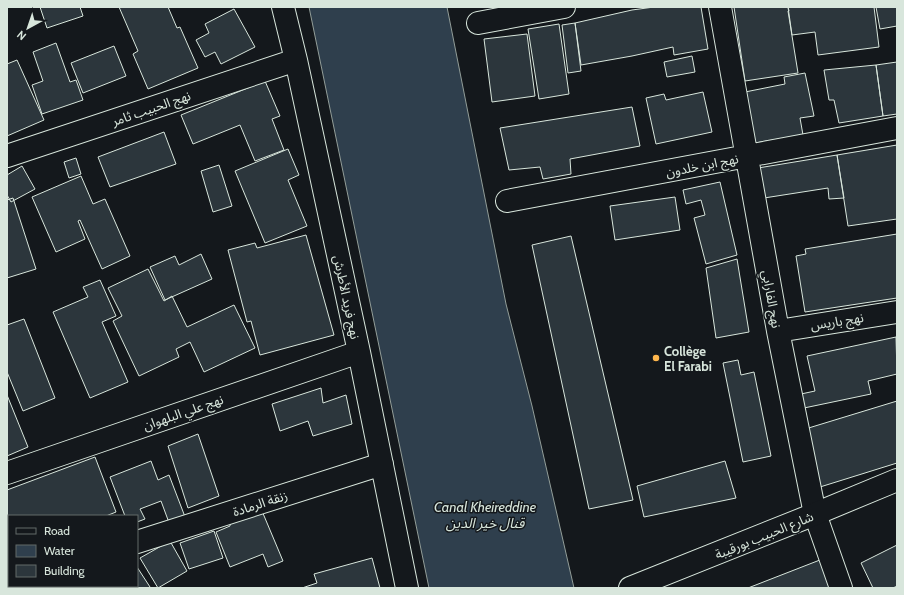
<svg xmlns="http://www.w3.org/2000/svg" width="904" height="595" viewBox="0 0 904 595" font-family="Cabin,'Noto Sans Arabic',sans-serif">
<rect width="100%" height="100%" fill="#14181c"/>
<path fill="#2f3f4d" stroke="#939e99" d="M309,7H447L506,304L532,406L574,588H429Z"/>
<path fill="#2c363c" stroke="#d8e6dc" d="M40,7H80L83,16L47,28Z
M119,7H168L177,28L180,27L198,68L148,89L133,54L138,51Z
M654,7H701L708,49L674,55L673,47L632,56L581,65L575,23L632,10Z
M734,7H788L789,11H788L798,73L745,81Z
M788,7H874L879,47L818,55L815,32L792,35Z
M876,7H897V26L880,29Z
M234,9L255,47L221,64L215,52L205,57L196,40L209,33L205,24Z
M575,23L581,71L568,73L562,25Z
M559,24L569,94L539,99L528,29Z
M527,34L535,96L492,102L484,39Z
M56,43L70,82L76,80L83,100L42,114L32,85L43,81L33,52Z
M114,46L126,76L83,93L71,63Z
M692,56L695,72L667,77L664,62Z
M17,60L44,120L7,136V64Z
M897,62V114L883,116L876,65Z
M876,65L883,116L839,123L834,100H829L824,70Z
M805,73L814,116L800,118L803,135L755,143L745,92L785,84L784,77Z
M265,81L280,116L272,119L284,150L255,161L240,125L193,144L181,115Z
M703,92L712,132L656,144L646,98L664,94L666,100Z
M632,107L640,146L570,159L571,174L543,179L540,167L509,170L500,128Z
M164,132L176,164L110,187L98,157Z
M897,145V219L848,226L837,155Z
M288,149L299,175L288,180L307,226L265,243L235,171Z
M837,155L844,198L829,199L828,188L764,198L758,168Z
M76,158L81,174L69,178L64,162Z
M219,165L232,206L213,212L201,171Z
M22,166L35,189L11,202L7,195V175Z
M81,176L93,204L105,199L130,256L102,269L80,220L78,221L85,239L56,252L32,197Z
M720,182L737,255L706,264L694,218L705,215L701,200L686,204L683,190Z
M675,197L680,230L615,240L610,206Z
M13,198L36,269L7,278V200Z
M897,234V298L805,312L796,256L806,254L805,249Z
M306,235L334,335L260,355L251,321L247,322L228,250L255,243L257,248Z
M571,236L633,500L589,509L532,245Z
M201,254L212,279L165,300L150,267L175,256L179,265Z
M737,259L749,332L716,338L706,268Z
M148,269L164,301L172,296L187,327L234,305L255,348L204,372L190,342L176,349L179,357L139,376L113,321L122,316L108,288Z
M100,280L116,316L102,322L128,382L90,398L53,312L88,297L83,287Z
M24,319L55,398L23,411L7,372V325Z
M896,337L897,374L868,381L871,394L804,408L801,394L815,391L807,356Z
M738,360L741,375L754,372L771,456L743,462L723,363Z
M321,388L323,403L346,395L352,424L313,436L308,421L280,431L272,404Z
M7,395L28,447L7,456Z
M897,401V463L820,487L802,430Z
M198,434L219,496L188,508L168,446Z
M95,457L116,512L106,516H9V553H7V490Z
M151,461L158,480L169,475L187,522L171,528L161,501L140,509L145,519L137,522V516H125L110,477Z
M725,461L736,498L644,517L637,486Z
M262,511L283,561L268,567L263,554L230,567L216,532L230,526V524Z
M214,531L223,558L189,569L180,543Z
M170,541L187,571L158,588L140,558Z
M897,545V586L893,588H873L861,563Z
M372,558L380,588H302L317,583L314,574Z
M825,558L836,588H748Z
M137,567L150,587L148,588H130L129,586H137Z
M14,586H73V588H15Z
M73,586H130L131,588H73Z"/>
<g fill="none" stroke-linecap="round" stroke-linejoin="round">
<g stroke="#d8e6dc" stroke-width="24">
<path id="minor" d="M283,7L296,60L359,352L407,588
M720,7L778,331L815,514L841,588
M478,23L564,7
M7,156L296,60
M507,201L897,128
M778,331L897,312
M7,473L359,352
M137,542L382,464"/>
</g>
<g stroke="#d8e6dc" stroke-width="24">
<path id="major" d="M630,588L815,514L897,480"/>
</g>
<use href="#minor" stroke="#14181c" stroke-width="22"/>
<use href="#major" stroke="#14181c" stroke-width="22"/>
</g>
<circle fill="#ffb74d" stroke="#14181c" stroke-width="1.5" cx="656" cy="358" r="4"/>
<g text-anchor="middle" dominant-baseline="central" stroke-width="3" stroke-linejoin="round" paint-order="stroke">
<g font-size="13" fill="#d8e6dc" stroke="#14181c">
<text transform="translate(151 108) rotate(-19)">نهج الحبيب ثامر</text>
<text transform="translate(702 165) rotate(-11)">نهج ابن خلدون</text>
<text transform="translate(347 297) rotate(78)">نهج فريد الأطرش</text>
<text transform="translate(772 299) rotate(80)">نهج الفارابي</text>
<text transform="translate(837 321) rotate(-9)">نهج باريس</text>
<text transform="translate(183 412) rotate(-19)">نهج علي البلهوان</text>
<text transform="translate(260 503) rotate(-18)">زنقة الرمادة</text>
<text transform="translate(764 535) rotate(-22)">شارع الحبيب بورقيبة</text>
</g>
<g font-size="13" font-weight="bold" fill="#d8e6dc" stroke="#14181c" text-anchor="start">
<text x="664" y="351">Collège<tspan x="664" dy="15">El Farabi</tspan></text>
</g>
<g font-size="14" font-style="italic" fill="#d8e6dc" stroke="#14181c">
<text x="485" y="507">Canal Kheireddine<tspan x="485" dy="16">قنال خير الدين</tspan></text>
</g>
</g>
<rect width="904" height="595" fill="none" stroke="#d8e6dc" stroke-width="16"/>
<rect x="8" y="515" width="130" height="72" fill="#14181c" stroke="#626a69"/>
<rect x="16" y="528" width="20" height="6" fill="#14181c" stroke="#626a69"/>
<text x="44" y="535" font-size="12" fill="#d8e6dc">Road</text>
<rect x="16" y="545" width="20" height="12" fill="#2f3f4d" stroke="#626a69"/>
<text x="44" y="555" font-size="12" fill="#d8e6dc">Water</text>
<rect x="16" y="565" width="20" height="12" fill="#2c363c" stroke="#626a69"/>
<text x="44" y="575" font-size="12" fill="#d8e6dc">Building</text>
<g transform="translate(28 28) rotate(220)" stroke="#14181c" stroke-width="3" paint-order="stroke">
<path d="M0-3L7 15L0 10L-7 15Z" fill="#d8e6dc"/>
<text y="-6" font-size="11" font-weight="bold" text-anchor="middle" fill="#d8e6dc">N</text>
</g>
</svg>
